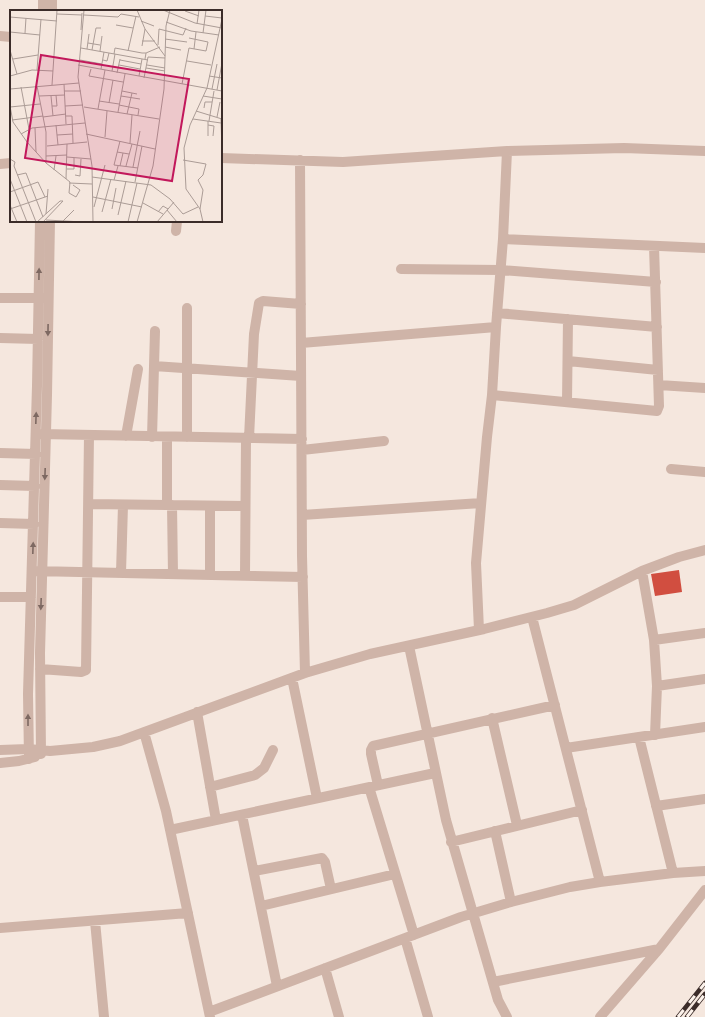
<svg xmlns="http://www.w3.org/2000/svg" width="705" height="1017" viewBox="0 0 705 1017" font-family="Jost,sans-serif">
<rect width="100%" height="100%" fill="#f5e7de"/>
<path fill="#d14e40" d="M679,570L682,592L655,596L651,574Z"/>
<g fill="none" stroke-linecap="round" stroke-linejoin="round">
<path stroke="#cfb4a8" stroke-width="10" d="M43,11V0
M52,11V0
M0,36L11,37
M221,158L343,162L507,151L624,148L705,151
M300,160L302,556L305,673
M0,164L11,163
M176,231L177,221
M503,239L705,248
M401,269L501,270L656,282
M0,298H45
M497,313L657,327
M0,338L38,339
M301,343L496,327
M568,361L658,370
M154,366L301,376
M659,385L705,388
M492,395L657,411L659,406L654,246
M567,402L568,319
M40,434L302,439
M126,436L138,369
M152,437L155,331
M167,437V505
M187,437V308
M249,438L254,334L259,303L263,301L301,304
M302,450L384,441
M0,453L36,454
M671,469L705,472
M0,485L35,486
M89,504L245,506
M172,505L173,574
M302,515L481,503
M0,523L34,524
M35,571L303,577
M642,571L654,640L657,686L655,735
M121,573L123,505
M210,575V506
M245,576L246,438
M0,597H31
M532,617L600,882
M479,630L476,563L487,437L492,395L496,327L503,239L507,151
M654,640L705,633
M409,646L446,820L498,1000L507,1017
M40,669L81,672L86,670L89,435
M292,678L317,798
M657,686L705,679
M197,712L216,820
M492,718L517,825
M144,732L166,811L210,1017
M639,737L673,873
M566,748L705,727
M0,750L28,749L50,751L93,747L120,741L305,673L370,654L484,629L547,613L574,605L642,571L679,557L705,550
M41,754L40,653L47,395L50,221
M29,759L28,694L37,386L40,221
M0,763L19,761L35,757
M378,785L371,754V750L373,746L555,705
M210,787L255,775L264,768L273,750
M369,787L414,935
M656,806L705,799
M242,815L277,986
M170,830L435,773
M495,831L511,902
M451,842L582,810
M254,871L322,858L325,862L331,889
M261,906L395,874
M95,921L104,1017
M0,928L188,913
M405,938L428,1017
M325,968L339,1017
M493,982L659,949
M209,1012L461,917L511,902L570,887L600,882L673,873L705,871
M600,1017L659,949L705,890"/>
<g stroke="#3b2c29" stroke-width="4.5">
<path id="rail" d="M678,1017L705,983
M687,1017L705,994"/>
</g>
<use href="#rail" stroke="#fcf2eb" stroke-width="3" stroke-dasharray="9" stroke-linecap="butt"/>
</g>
<defs><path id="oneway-solid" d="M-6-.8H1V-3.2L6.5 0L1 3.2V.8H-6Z"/></defs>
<g fill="#7e6962">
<use href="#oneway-solid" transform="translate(39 274) rotate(-89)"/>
<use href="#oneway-solid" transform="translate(48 330) rotate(91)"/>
<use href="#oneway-solid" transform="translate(36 418) rotate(-88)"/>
<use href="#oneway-solid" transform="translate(45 474) rotate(92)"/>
<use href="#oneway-solid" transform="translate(33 548) rotate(-88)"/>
<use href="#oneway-solid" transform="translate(41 604) rotate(92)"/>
<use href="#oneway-solid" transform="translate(28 720) rotate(-90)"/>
</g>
<g transform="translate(10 10)">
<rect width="212" height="212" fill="#f5e7de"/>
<path fill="none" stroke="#ab9c96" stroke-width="1" d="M74,0L68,67L82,156L83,212M127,0L135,19L155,46M153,0L185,13L212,18M175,1L189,6M47,4L72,5M74,5L108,7L111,4L129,7M195,6L212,8M0,7L47,11M131,11L144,16M156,12L181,21L209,25M187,14L189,0M106,15L123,18M71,20L72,3M0,22L30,25M15,23L16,8M193,23L196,0M155,29L177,32M132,31H145M78,33L90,35M148,35L149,19L173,25L176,18M132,36L135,19M155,37L171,40M71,38L138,50M77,39L79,24M184,39L186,22M0,40L7,64M82,40L86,18H91M90,41L92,26M118,41L126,6M136,43L150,37M104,44L105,38L132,43H136L135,49M3,49L28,45M70,50L92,54M93,50L97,51L99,43M110,50L131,54M177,51L201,55M68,55L212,81M109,55L130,59M137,55L155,58M136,58L155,61M81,59L79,66L113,72M91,59L94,42M27,60L31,9M102,61L105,44M107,63L110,49M0,66L22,60L43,61M129,66L132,49M199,66L212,68M134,68L138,47L155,48M54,74L56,114M172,74L179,38L196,41L198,32L179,28M42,75L47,0M27,76L36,122V153M11,77L19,119M0,79L69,73M202,79L207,54M207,80L212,53M54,81H71M112,81L127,84M29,86L55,85M41,86L43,106M111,86L130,89M193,86L212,89M89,91L109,94M99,93L103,70M109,95L129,99L128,105M0,96L3,112L17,132L36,153L60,172M42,96H47L46,85M55,96L73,95M0,97L30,94M74,97L149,109M194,98L195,92H202M88,99L95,60M186,101L212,109M108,102L115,64M117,104L122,83M56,106H62L63,133M33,107L56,104M207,107L210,92M183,109L211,113M211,109L212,142M2,110L33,106M199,111L204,81M46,115L48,135M198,115L204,116L203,126M25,118L26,142M11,124L22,118L75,113M76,124L145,139M47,125L63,124M198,126V111M95,127L97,101M110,131L104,155L128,158M120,133L122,105M37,136L77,132M107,142L119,144M36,146L57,145M57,147L81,149M0,149L5,152L4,156L26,212M173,150L196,154L193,165L188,170L193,180L190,199M110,156L113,143M116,156L122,134M123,157L130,121M57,159H64V148M44,160L46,146M7,165L16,163L33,207M65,165L70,166L71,149M82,167L141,175L160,189L173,204L188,197M0,169L17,212M56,169L57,134M104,170L108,156M60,172L59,183L66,187L70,180L63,175M125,172L132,136M59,173L82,174M0,182L28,172L35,187M83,187L132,197M133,193L153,204M0,195L7,212M84,197L95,155M0,199L38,186M102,199L106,178M157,200L167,212M92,202L101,169M148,202L153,196L158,199M36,204L38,179M108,205L116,171M36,210L73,212M53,211L64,200M27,212L50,191H53L33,212M118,212L127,173M127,212L143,156L154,79L156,16L160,0M147,212L164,192M193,212L190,199L176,179L174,138L180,115L197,78L212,9"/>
<path fill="#c2185b" fill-opacity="0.15" stroke="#c2185b" stroke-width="2" d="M31,45L179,69L162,171L15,148Z"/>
<rect width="212" height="212" fill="none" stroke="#3b2c29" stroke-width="2"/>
</g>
</svg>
